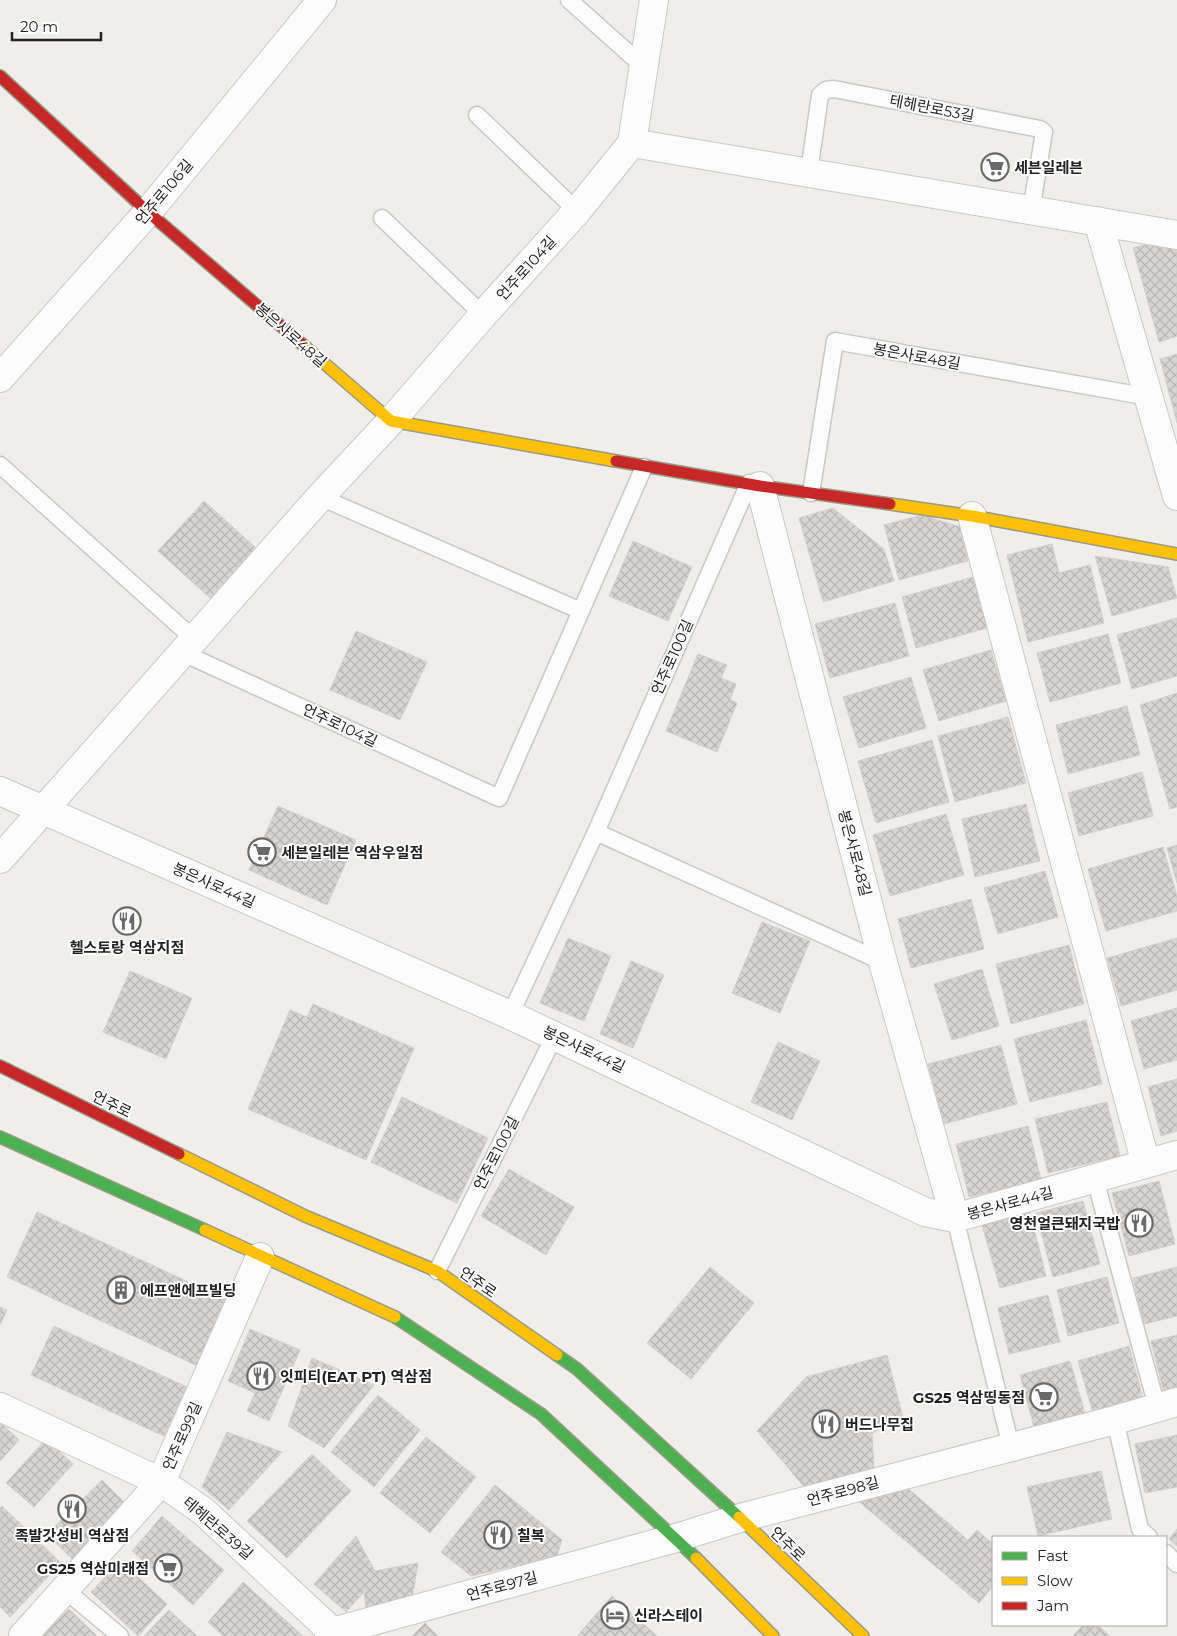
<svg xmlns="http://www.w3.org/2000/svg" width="1177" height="1636" viewBox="0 0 1177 1636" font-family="Montserrat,'Noto Sans KR',sans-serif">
<defs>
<pattern id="building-cross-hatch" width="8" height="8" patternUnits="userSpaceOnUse" patternTransform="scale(1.25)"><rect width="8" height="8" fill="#d7d4d2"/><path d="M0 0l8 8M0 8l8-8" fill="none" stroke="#b8b6b4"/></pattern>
</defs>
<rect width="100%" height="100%" fill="#f0eeeb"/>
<path fill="url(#building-cross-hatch)" stroke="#d3d0cc" d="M1177,236V336L1159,342L1133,248Z
M1177,354V423L1160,359Z
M204,501L256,548L210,598L158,551Z
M833,508L884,549L894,581L823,602L799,518Z
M922,515L960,527L968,561L899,580L884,525Z
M633,541L692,567L668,621L609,596Z
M1052,544L1059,573L1090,565L1104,623L1028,642L1007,555Z
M1095,556L1168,567L1177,598L1112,616Z
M973,577L987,628L916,648L902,597Z
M895,603L909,656L830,678L815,624Z
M1177,618V676L1132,689L1117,635Z
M356,631L427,662L400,720L330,690Z
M1108,634L1121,683L1050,702L1037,653Z
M991,650L1006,701L939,721L923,670Z
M698,654L727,665L721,678L736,684L730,700L737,703L717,752L666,731Z
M911,677L926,728L859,748L843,697Z
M1177,693V807L1170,809L1140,705Z
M1127,706L1140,755L1068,774L1056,725Z
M1008,717L1026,783L955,802L938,736Z
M932,740L949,802L876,823L858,761Z
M1142,772L1153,816L1079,836L1068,793Z
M1026,804L1040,861L975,877L962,819Z
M278,806L356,840L327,905L249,870Z
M946,814L964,875L890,896L873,835Z
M1177,845V883L1167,848Z
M1163,847L1177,896V911L1106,931L1088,869Z
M1045,871L1058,917L998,934L984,888Z
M971,899L984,949L911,968L898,919Z
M762,922L810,941L780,1013L732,993Z
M568,938L611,956L584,1021L540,1003Z
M1177,938V990L1121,1006L1107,958Z
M1069,945L1084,1004L1011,1024L996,964Z
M631,961L664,975L633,1048L600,1034Z
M982,969L999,1026L952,1040L934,984Z
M130,971L192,998L166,1059L103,1032Z
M313,1004L414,1048L366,1160L248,1109L290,1010L307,1017Z
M1177,1008V1060L1144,1069L1131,1021Z
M1086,1020L1102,1084L1030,1102L1014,1039Z
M778,1042L820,1061L792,1120L751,1102Z
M1001,1045L1017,1104L944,1124L928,1064Z
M1177,1079V1131L1161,1136L1148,1087Z
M402,1097L488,1138L457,1203L371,1162Z
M1107,1102L1120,1156L1048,1173L1035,1119Z
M1028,1126L1041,1180L969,1197L956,1144Z
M509,1169L574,1207L546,1255L481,1216Z
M1159,1181L1175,1244L1129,1256L1112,1193Z
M1083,1201L1100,1264L1053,1277L1036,1213Z
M37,1212L234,1303L204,1369L7,1277Z
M1030,1212L1046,1276L1000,1288L982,1225Z
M710,1267L754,1303L691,1379L647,1343Z
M1177,1267V1316L1144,1324L1133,1278Z
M1107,1277L1119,1323L1068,1336L1057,1290Z
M1048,1295L1060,1342L1009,1354L998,1308Z
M0,1307L7,1310L0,1325Z
M54,1326L187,1387L164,1436L31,1375Z
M250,1329L300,1350L269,1421L247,1411L255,1393L228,1381Z
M1177,1335V1390L1164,1393L1151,1341Z
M1129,1346L1143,1399L1093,1413L1078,1361Z
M887,1355L903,1418L872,1433L874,1470L806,1489L757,1431L806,1377Z
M312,1358L374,1385L324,1448L288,1426Z
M1070,1361L1085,1413L1034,1427L1020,1375Z
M378,1395L420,1430L374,1487L331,1452Z
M0,1422L19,1440L0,1461Z
M227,1432L282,1452L229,1510L202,1487Z
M1177,1435V1487L1145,1493L1135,1444Z
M426,1437L476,1477L430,1533L380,1493Z
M46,1439L73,1464L34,1507L6,1483Z
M312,1454L351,1491L287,1558L247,1521Z
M1101,1471L1112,1519L1038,1536L1027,1487Z
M102,1480L128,1506L73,1560L47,1534Z
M495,1485L562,1540L557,1556L471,1576L441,1552Z
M904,1485L968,1540L977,1530L993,1544V1586L979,1603L857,1500Z
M2,1506L61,1563L10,1617L0,1607V1508Z
M162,1516L224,1570L193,1605L132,1551Z
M1177,1529V1546L1169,1539Z
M356,1536L375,1571L418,1563L412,1599L367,1616L364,1592L346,1612L314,1584Z
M121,1561L167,1604L138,1636L91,1592Z
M243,1582L303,1636H223L208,1622Z
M612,1596L657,1636H580L578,1635Z
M69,1609L97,1636H42Z
M169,1610L197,1636H144Z
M425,1623L438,1636H412Z
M1083,1625H1098L1110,1636H1073Z"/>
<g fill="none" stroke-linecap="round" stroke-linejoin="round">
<g stroke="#c9c8c7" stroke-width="19">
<path id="lane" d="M569,0L644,67
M477,115L577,211
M809,172L820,95L826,90L834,89L1040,129L1044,132L1031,211
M382,218L483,315
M0,465L194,639
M811,493L835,341L1149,397
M320,497L581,611
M181,652L499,798L644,467
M596,832L883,962
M510,1015L596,832L749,483
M1095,1179L1157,1407
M955,1218L1011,1447
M437,1271L555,1035
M1115,1420L1140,1529L1149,1537
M1166,1553L1177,1564
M64,1589L120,1636"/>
</g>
<g stroke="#c9c8c7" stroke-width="30">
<path id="street" d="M632,143L1177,235
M1098,221L1177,496
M0,378L148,212L322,0
M760,486L883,962L955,1218
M972,516L1146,1164
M0,791L510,1015L925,1212L955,1218L1177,1155
M0,859L320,497L391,421L483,315L577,211L632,143L654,0
M0,1407L161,1482L203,1511L337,1636
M23,1636L161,1482L260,1257
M329,1636L332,1632L676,1538L740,1518L1115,1420L1177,1402"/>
</g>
<g stroke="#999a82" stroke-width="14">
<path id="fast" d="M0,1137L205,1230
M395,1317L541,1414L696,1558
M557,1355L577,1369L739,1517"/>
</g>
<g stroke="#999a82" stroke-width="14">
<path id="slow" d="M302,344L391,421L616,461
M890,504L972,516L1177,554
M179,1154L305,1216L437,1271L557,1355
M205,1230L395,1317
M739,1517L863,1636
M696,1558L773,1636"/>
</g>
<g stroke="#999a82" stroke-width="14">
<path id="jam" d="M0,76L148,212L302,344
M616,461L760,486L890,504
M0,1066L179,1154"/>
</g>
<use href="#lane" stroke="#fdfcfc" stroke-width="16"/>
<use href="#street" stroke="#fdfcfc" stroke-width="28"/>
<use href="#fast" stroke="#4caf50" stroke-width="11"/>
<use href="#slow" stroke="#ffc107" stroke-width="11"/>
<use href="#jam" stroke="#c62828" stroke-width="11"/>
</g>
<defs>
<g id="supermarket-ring" transform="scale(1.4375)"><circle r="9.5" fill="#fff" stroke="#6a6968" stroke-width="1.5"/><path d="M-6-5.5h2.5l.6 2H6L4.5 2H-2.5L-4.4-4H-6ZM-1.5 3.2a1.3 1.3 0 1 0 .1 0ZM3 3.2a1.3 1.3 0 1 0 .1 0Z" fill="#6a6968"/></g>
<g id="restaurant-ring" transform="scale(1.4375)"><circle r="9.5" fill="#fff" stroke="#6a6968" stroke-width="1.5"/><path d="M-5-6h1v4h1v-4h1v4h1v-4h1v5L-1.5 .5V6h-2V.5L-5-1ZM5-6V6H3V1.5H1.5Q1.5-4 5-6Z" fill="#6a6968"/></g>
<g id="building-ring" transform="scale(1.4375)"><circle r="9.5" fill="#fff" stroke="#6a6968" stroke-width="1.5"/><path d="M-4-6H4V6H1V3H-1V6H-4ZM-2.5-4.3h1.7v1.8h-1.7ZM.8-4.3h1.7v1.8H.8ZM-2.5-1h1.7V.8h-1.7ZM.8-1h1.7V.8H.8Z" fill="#6a6968"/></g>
<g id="hotel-ring" transform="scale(1.4375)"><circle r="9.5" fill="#fff" stroke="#6a6968" stroke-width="1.5"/><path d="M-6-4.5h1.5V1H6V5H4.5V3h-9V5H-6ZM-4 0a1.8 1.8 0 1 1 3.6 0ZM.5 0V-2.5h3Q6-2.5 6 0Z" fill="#6a6968"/></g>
</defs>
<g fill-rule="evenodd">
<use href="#supermarket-ring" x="995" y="167"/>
<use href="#supermarket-ring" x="262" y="852"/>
<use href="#restaurant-ring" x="127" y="921"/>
<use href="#restaurant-ring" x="1139" y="1223"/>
<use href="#building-ring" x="121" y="1290"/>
<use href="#restaurant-ring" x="261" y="1376"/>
<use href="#supermarket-ring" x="1044" y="1397"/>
<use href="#restaurant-ring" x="826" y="1424"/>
<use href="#restaurant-ring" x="72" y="1509"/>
<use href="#restaurant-ring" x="498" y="1535"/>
<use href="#supermarket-ring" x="168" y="1568"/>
<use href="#hotel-ring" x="615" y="1615"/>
</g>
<g text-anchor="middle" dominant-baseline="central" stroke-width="4" stroke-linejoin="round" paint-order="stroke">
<g font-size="15" fill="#222" stroke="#fff">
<text transform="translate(932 108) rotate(11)">테헤란로53길</text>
<text transform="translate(164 192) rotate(-50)">언주로106길</text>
<text transform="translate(526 268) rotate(-48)">언주로104길</text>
<text transform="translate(291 335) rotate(41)">봉은사로48길</text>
<text transform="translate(917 356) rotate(10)">봉은사로48길</text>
<text transform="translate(672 657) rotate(-66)">언주로100길</text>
<text transform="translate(340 725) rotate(25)">언주로104길</text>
<text transform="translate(855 853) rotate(75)">봉은사로48길</text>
<text transform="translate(214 885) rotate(24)">봉은사로44길</text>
<text transform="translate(584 1049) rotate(25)">봉은사로44길</text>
<text transform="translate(112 1104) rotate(26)">언주로</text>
<text transform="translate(496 1153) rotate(-63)">언주로100길</text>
<text transform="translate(1010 1203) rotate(-15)">봉은사로44길</text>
<text transform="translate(478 1282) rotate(35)">언주로</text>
<text transform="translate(182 1436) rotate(-66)">언주로99길</text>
<text transform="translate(843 1491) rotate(-15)">언주로98길</text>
<text transform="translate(218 1528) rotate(41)">테헤란로39길</text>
<text transform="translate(788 1544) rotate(44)">언주로</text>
<text transform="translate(502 1586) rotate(-15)">언주로97길</text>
</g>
<g font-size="15" font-weight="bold" fill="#222" stroke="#fff" text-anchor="start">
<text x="1014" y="167">세븐일레븐</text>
<text x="281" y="852">세븐일레븐 역삼우일점</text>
<text x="127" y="947" text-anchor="middle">헬스토랑 역삼지점</text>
<text x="1120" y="1223" text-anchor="end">영천얼큰돼지국밥</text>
<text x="140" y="1290">에프앤에프빌딩</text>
<text x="280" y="1376">잇피티(EAT PT) 역삼점</text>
<text x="1025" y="1397" text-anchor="end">GS25 역삼띵동점</text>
<text x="845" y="1424">버드나무집</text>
<text x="72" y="1535" text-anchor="middle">족발갓성비 역삼점</text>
<text x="517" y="1535">칠복</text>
<text x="149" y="1568" text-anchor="end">GS25 역삼미래점</text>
<text x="634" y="1615">신라스테이</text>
</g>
</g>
<rect x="992" y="1536" width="175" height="90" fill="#ffffff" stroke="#a7a7a7"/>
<rect x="1002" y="1552" width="25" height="8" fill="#4caf50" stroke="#a7a7a7"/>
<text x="1037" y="1561" font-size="15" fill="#222222">Fast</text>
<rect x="1002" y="1577" width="25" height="8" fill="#ffc107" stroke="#a7a7a7"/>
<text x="1037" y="1586" font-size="15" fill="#222222">Slow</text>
<rect x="1002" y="1602" width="25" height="8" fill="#c62828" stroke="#a7a7a7"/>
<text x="1037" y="1611" font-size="15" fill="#222222">Jam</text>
<path d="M12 32v8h89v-8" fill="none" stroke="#222222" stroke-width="2.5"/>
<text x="20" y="32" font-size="15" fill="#222222" stroke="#ffffff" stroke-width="4" paint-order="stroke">20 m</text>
</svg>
